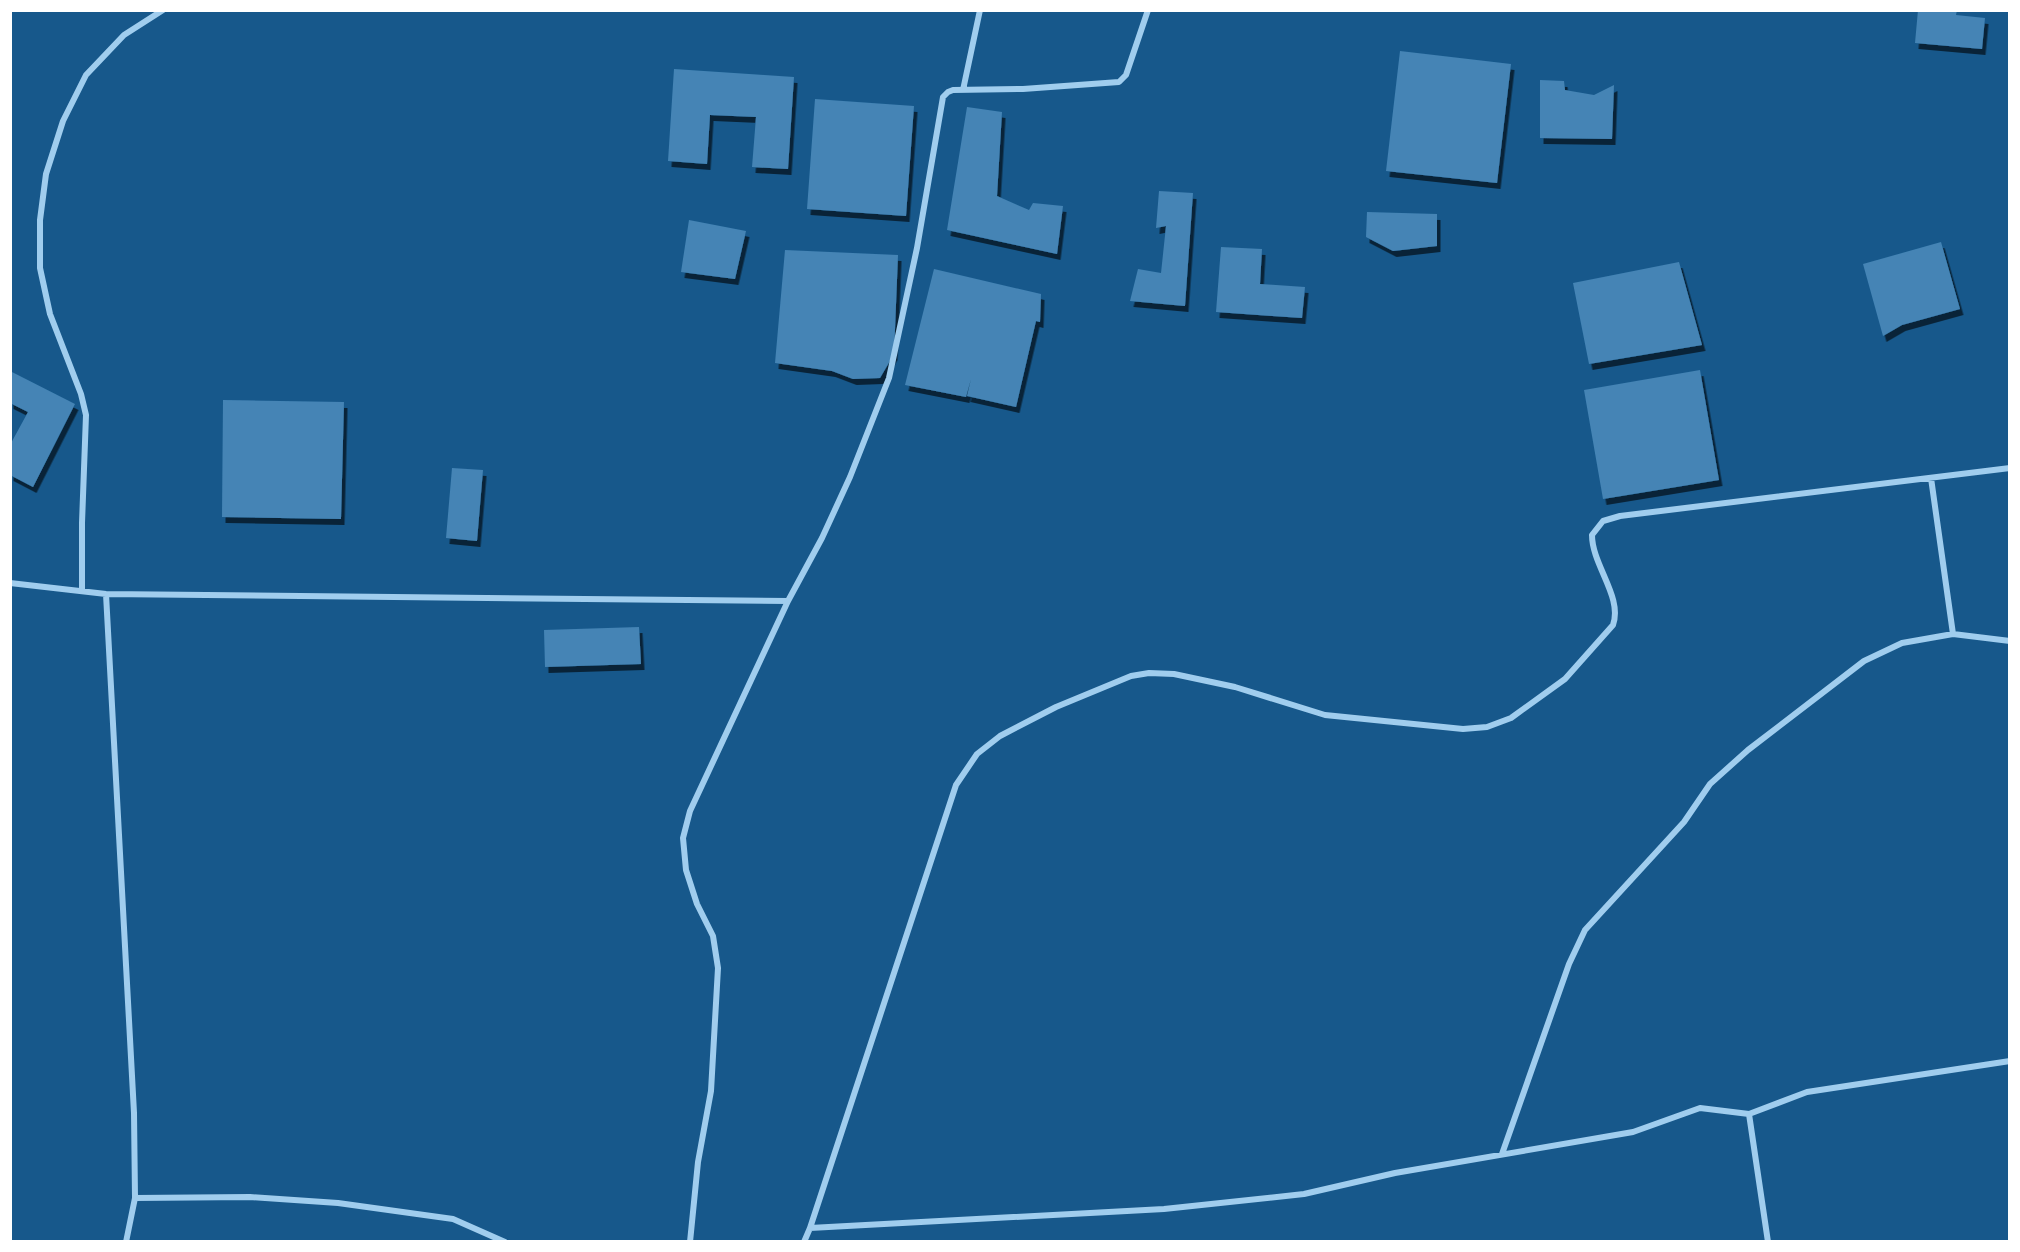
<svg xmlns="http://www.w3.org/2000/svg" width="2020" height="1252" viewBox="0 0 2020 1252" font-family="Rubik,sans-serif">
<defs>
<filter id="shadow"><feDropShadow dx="3.5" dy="6" stdDeviation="0" flood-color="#0009"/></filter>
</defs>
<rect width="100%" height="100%" fill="#17588b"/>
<path fill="#4484b5" filter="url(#shadow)" d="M1918,10H1957L1956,15L1985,18L1982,49L1915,43Z
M1400,51L1511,64L1497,183L1386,171Z
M674,69L794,77L788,169L752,167L756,117L710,115L707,164L668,161Z
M1540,80L1564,81L1565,90L1594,95L1614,85L1612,139L1540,138Z
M815,99L914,106L906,216L807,209Z
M967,107L1002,112L997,196L1029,210L1033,203L1063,206L1057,254L947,230Z
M1159,191L1193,193L1185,306L1130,301L1138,269L1161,273L1166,226L1156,228Z
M1367,212L1437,214V246L1393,251L1366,237Z
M689,220L746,231L735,279L681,272Z
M1941,242L1960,309L1902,325L1883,336L1863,264Z
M1221,247L1262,249L1260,284L1305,287L1302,318L1216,312Z
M785,250L898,255L894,354L880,378L853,379L832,371L775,363Z
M1679,262L1702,345L1589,364L1573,283Z
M934,269L1041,294L1040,322L1036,321L1016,407L967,396L971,379L966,397L905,385Z
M1700,370L1719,480L1603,499L1584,390Z
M10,371L75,404L33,487L10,475V445L28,412L10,403Z
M223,400L344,402L341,519L222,517Z
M452,468L483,470L477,541L446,538Z
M639,627L641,664L545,667L544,630Z"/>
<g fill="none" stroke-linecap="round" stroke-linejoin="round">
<path stroke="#a0cdee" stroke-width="6" d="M963,90L980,10
M1931,478L1953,634
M10,583L106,594L788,601
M82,591V523L86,415L81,394L50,314L40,268V220L46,174L63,121L86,75L124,35L163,10
M106,594L134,1113L135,1198L126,1242
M1749,1114L1768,1242
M1502,1154L1569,964L1585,930L1684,822L1710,784L1748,750L1864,661L1902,643L1953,634L2010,641
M135,1198L250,1197L338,1203L453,1219L505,1242
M810,1228L1164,1209L1304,1194L1395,1173L1633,1132L1700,1108L1749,1114L1807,1092L2010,1061
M690,1242L698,1162L711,1091L718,968L713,936L697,904L686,870L683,838L690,811L788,601L822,538L850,477L889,378L917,248L943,97L948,92L953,90L1023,89L1119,82L1126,75L1148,10
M804,1242L810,1228L956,785L977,754L1000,736L1056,707L1131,676L1149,673L1174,674L1235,687L1325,715L1463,729L1487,727L1511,718L1565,679L1613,625C1623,597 1592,565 1592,535L1603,521L1620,516L2010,468"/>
</g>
<rect width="2020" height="1252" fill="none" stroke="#ffffff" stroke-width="24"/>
</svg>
